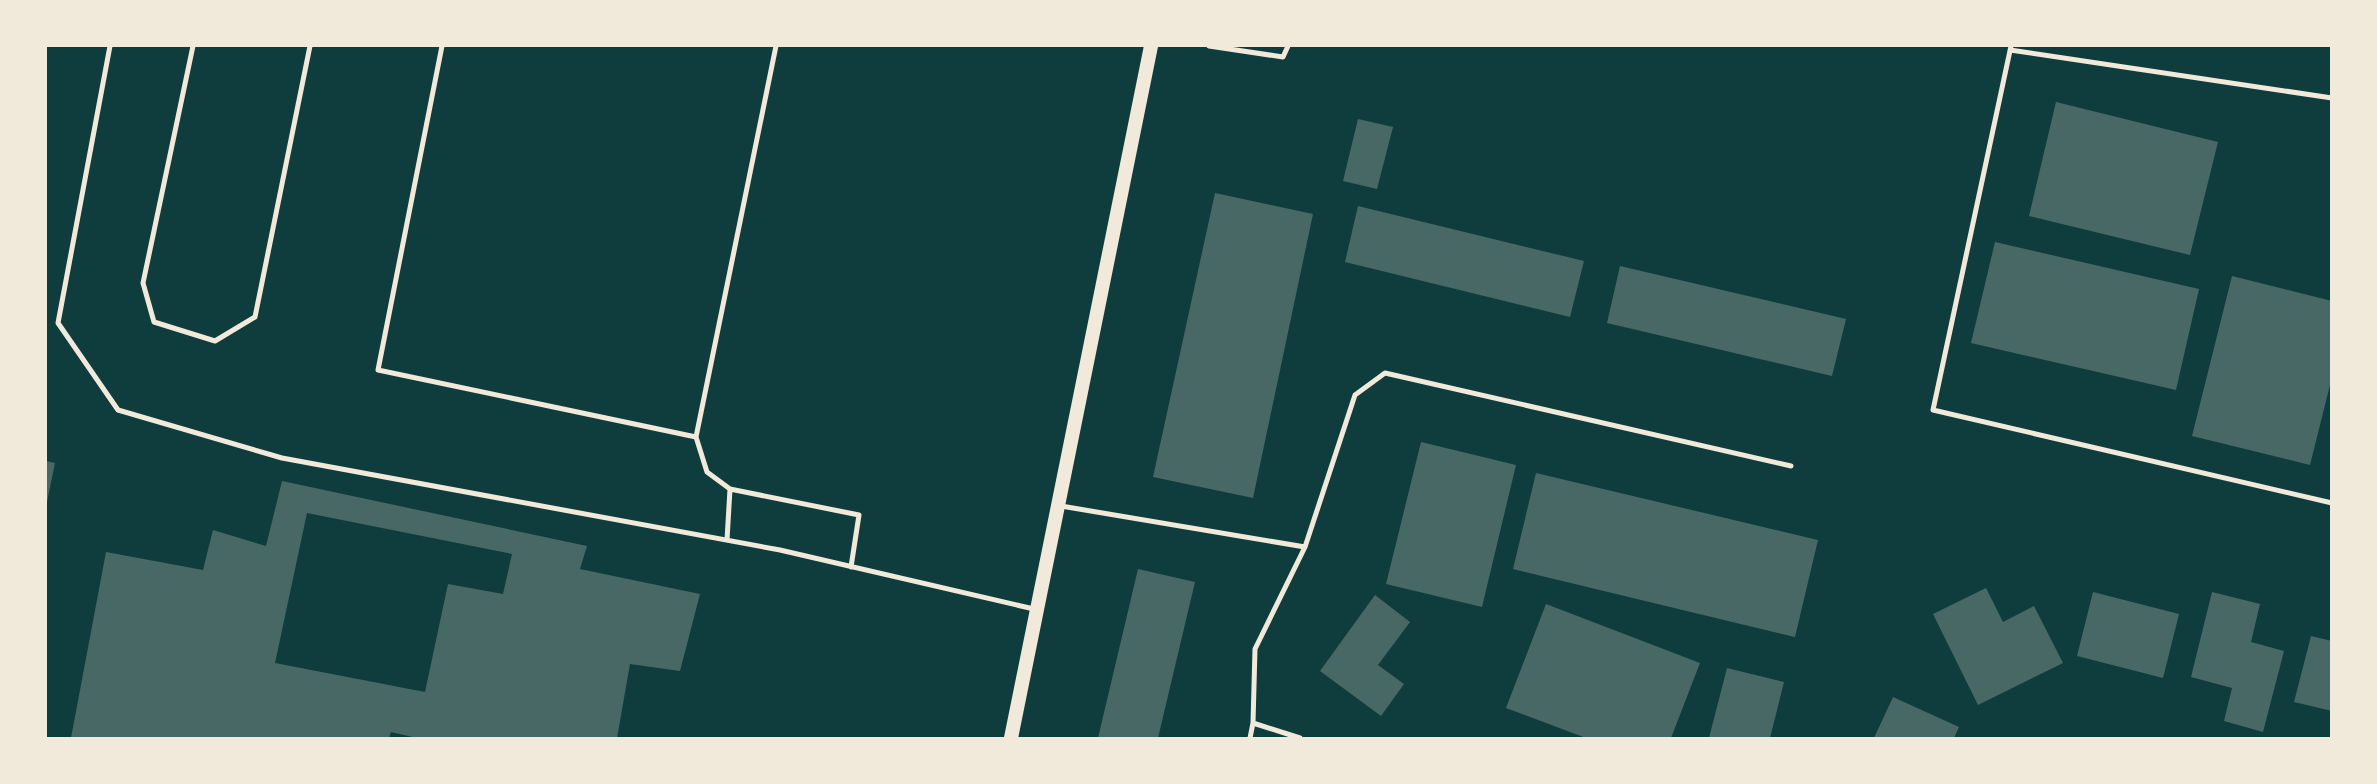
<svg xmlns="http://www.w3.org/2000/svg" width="2377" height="784" viewBox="0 0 2377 784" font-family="Helvetica,sans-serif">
<rect width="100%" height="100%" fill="#0f3d3e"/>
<path fill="#486865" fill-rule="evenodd" d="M2056,102L2218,142L2190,255L2029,216Z
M1358,119L1393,127L1377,189L1343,181Z
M1215,193L1313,214L1253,498L1153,477Z
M1358,206L1584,261L1570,317L1345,262Z
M1995,242L2199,289L2176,390L1971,343Z
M1620,266L1846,319L1832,376L1607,323Z
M2232,276L2332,301V377L2310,465L2192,436Z
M1421,442L1516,465L1482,607L1386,584Z
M46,461L55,463L47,502H46Z
M1536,473L1818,540L1795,637L1513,569Z
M282,481L587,546L580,569L700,594L680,671L630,664L617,738H417L391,732L389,738H71L106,552L203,570L213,530L266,546ZM307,513L512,554L503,594L448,584L425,692L275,663Z
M1138,569L1195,582L1158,738H1098Z
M1986,588L2003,622L2034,606L2063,663L1978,705L1933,614Z
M2093,592L2179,614L2163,678L2077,656Z
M2212,592L2260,604L2251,642L2284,651L2263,732L2224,721L2232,688L2191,677Z
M1375,595L1410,622L1378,665L1404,684L1381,716L1320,671Z
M1546,604L1700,663L1671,738H1586L1506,708Z
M2311,636L2332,641V711L2294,702Z
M1727,668L1784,682L1770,738H1709Z
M1893,697L1959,727L1954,738H1874Z"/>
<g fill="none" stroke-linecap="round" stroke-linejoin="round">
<path stroke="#f1e9da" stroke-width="5" d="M110,46L58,323L118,410L282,458L780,550L1034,609
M193,46L143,283L154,322L215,341L255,317L310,46
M442,46L378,370L696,437L776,46
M1209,46L1283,57L1288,46
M2011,46L1933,410L2332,503
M2010,50L2332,98
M696,437L707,472L730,489L727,540
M730,489L859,515L851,567
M1061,506L1305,547L1355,395L1385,373L1791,466
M1250,738L1253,723
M1300,738L1253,723L1255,649L1305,547"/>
<path stroke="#f1e9da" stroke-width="14" d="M1011,738L1151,46"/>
</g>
<rect width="2377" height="784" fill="none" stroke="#f1e9da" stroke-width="94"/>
</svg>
